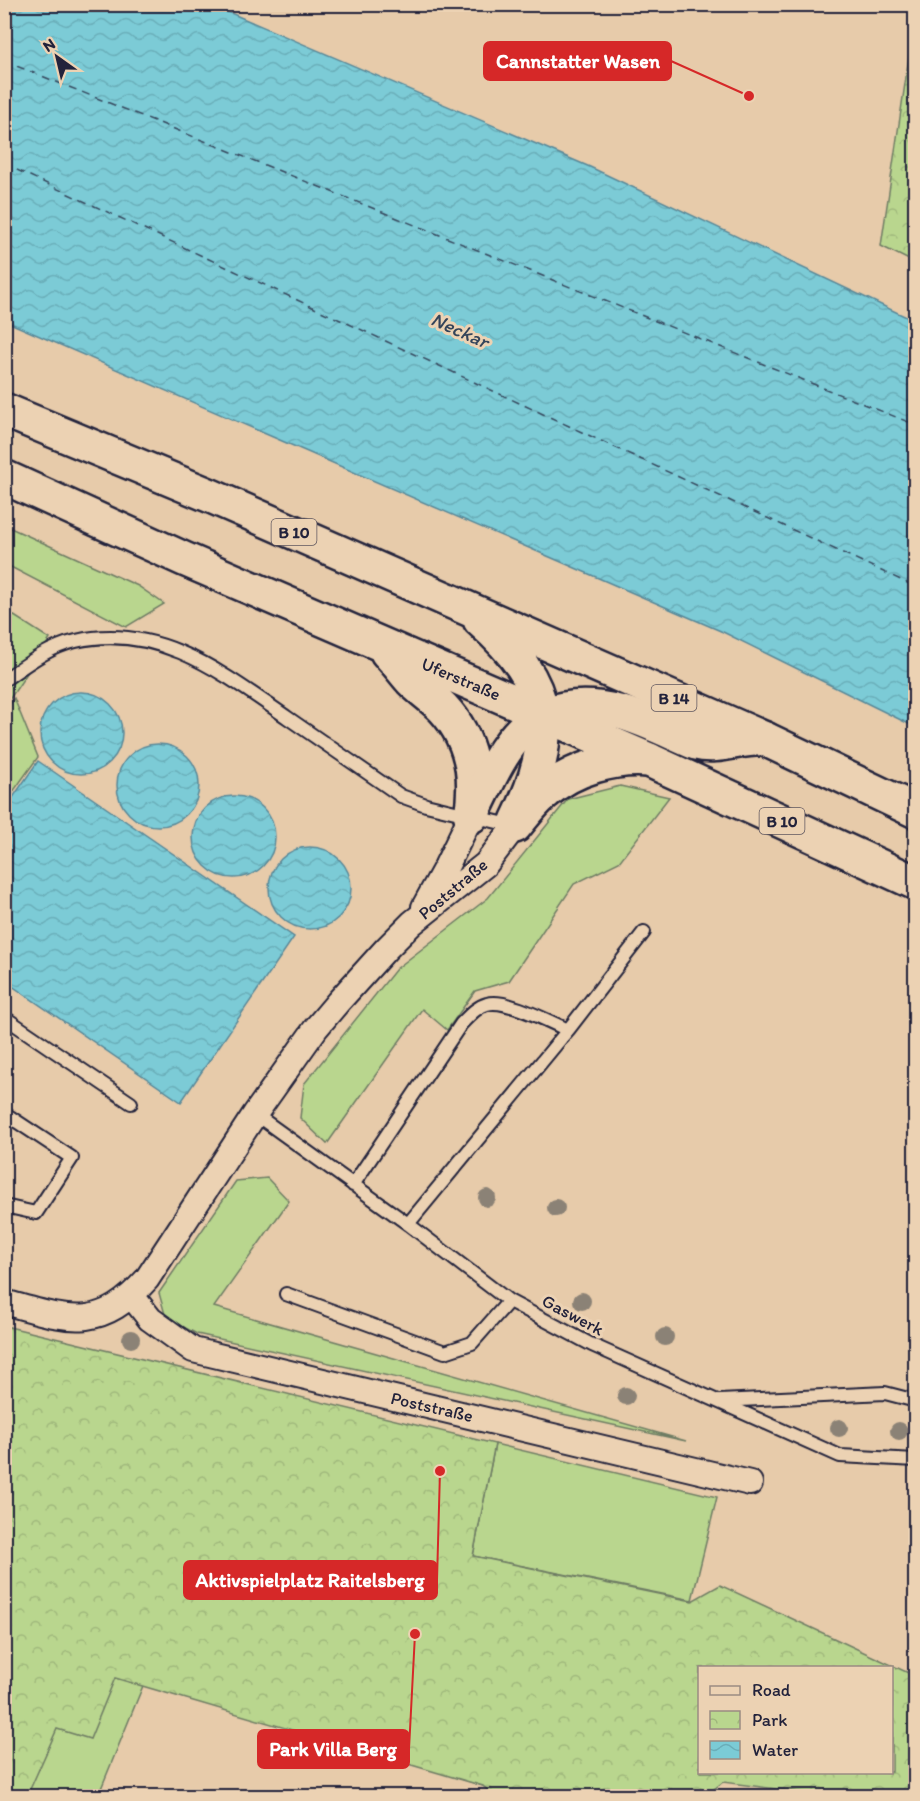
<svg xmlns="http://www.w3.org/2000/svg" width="920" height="1801" viewBox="0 0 920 1801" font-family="Itim,sans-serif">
<defs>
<pattern id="park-crowns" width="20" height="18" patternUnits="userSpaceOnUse" patternTransform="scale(1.5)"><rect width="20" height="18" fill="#b9d68e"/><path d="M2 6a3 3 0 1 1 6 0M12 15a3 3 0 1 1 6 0" fill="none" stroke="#9fb77b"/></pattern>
<pattern id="water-waves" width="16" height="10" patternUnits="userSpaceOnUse" patternTransform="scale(1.5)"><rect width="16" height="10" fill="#7bcbd6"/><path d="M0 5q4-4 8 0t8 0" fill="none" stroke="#6aaeb9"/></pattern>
</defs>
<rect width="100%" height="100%" fill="#e7cbaa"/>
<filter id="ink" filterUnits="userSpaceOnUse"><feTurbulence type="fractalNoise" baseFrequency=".0167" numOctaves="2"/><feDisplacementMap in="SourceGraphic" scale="12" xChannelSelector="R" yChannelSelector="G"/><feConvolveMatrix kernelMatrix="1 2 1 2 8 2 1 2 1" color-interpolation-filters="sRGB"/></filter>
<g filter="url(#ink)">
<path fill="#b9d68e" stroke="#6e7c64" stroke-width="1.5" d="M4,525L138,586L164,604L126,627L5,564Z
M5,610L50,639L5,706Z
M14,698L38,757L5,803V712Z
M620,786L669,797L619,862L574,884L509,981L475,991L447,1030L422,1009L327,1144L300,1118L304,1084L396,969L488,898L568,799Z
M267,1178L289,1201L214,1307L686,1441L197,1334L166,1318L159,1293L236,1181Z
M495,1444L717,1497L692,1600L473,1556Z
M4,1641L444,1742L494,1796L483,1786L147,1676L98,1796H5Z"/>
<path fill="url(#park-crowns)" stroke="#6e7c64" stroke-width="1.5" fill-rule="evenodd" d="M915,16V263L881,246Z
M5,1326L495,1444L473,1556L692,1601L720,1585L915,1676V1796H831L723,1782L705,1796H494L483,1786L115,1678L90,1739L57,1729L27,1796H5ZM700,1668H892V1772H700Z"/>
<path fill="url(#water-waves)" stroke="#578798" stroke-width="1.5" d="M5,4L212,5L590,167L915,321V727L723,632L5,321Z
M40 733a41 41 0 1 1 82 0a41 41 0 1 1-82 0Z
M117 785a41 41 0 1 1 82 0a41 41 0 1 1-82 0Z
M38,761L294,937L181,1102L5,981V809Z
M193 837a41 41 0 1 1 82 0a41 41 0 1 1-82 0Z
M269 888a41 41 0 1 1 82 0a41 41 0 1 1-82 0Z"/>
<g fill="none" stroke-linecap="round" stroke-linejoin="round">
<path stroke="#34445a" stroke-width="1.5" stroke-dasharray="8 6" stroke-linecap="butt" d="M4,61L916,425
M4,164L916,587"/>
<g stroke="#22223b" stroke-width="16">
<path id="lane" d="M4,680C27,664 49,647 76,641C159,622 225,675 288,718C326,744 363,770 401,796L426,805L514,826
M4,1017L131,1103
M4,1113L72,1158L36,1213L4,1206
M255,1114L408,1224L509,1301L592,1345L840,1456L916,1460
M353,1185L461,1024C469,1016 476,1007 487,1004C505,998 550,1022 568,1030L644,932
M408,1224L568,1030
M286,1294L445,1352L472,1343L509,1301
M720,1401L885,1393L916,1401"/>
</g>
<g stroke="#22223b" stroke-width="28">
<path id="street" d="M424,907L446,867L471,816
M132,1296L150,1319L193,1350L750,1483
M4,1302C67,1319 98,1334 147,1279L255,1114L316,1028L338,1002L386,949L412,923L486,864L515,826"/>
</g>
<g stroke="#22223b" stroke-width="38">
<path id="primary" d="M4,410L211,496L765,739
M4,477L184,559L649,760
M480,620C553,684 559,735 517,821
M387,652C396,661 403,671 411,680C421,690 433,698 443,708C471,738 478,777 471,816"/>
</g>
<g stroke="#22223b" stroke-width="38">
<path id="highway" d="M471,816C486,787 499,752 523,729C534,717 548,712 564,709C612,700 653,725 696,743C720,749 741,737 765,739L916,811
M515,826C525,814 535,800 547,791C574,768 614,757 649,760L916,883"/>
</g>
<use href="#lane" stroke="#ecd2b3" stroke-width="12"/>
<use href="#street" stroke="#ecd2b3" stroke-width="24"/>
<use href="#primary" stroke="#ecd2b3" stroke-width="33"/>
<use href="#highway" stroke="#ecd2b3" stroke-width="33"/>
</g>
<g fill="#8b8276">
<circle cx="487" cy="1198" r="9"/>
<circle cx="556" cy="1208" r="9"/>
<circle cx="582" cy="1301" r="9"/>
<circle cx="665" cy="1337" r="9"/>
<circle cx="131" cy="1339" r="9"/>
<circle cx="626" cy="1396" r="9"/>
<circle cx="839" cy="1428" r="9"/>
<circle cx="899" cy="1431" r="9"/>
</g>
</g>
<g text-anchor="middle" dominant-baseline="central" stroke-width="6" stroke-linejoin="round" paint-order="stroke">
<g fill="#ecd2b3" stroke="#5f575f" stroke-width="1.5">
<rect x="271.5" y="519" width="45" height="26" rx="4.5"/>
<rect x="651.5" y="685" width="45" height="26" rx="4.5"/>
<rect x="759.5" y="808" width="45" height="26" rx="4.5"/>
</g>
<g font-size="16" font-weight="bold" fill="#22223b">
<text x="294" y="532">B 10</text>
<text x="674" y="698">B 14</text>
<text x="782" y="821">B 10</text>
</g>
<g font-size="18" fill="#22223b" stroke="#ecd2b3">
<text transform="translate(461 679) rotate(23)">Uferstraße</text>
<text transform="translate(453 889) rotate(-40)">Poststraße</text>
<text transform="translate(573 1315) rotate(28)">Gaswerk</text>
<text transform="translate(432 1407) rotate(13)">Poststraße</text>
</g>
<g font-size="20" font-style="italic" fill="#34445a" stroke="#ecd2b3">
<text transform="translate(460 330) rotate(24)">Neckar</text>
</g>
</g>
<path fill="none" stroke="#d62828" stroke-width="2" d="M749 96L671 61M440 1471L437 1580M415 1634L409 1749"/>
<g fill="#d62828" stroke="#ecd2b3" stroke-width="2">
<circle cx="749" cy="96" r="6"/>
<circle cx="440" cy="1471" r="6"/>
<circle cx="415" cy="1634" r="6"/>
</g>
<g fill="#d62828" stroke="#d62828" stroke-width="2">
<rect x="484" y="42" width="187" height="38" rx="6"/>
<rect x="184" y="1561" width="253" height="38" rx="6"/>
<rect x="258" y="1730" width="151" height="38" rx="6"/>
</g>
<g font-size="20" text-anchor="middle" font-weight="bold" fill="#fff">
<text x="578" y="68">Cannstatter Wasen</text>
<text x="310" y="1587">Aktivspielplatz Raitelsberg</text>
<text x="333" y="1756">Park Villa Berg</text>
</g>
<rect width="920" height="1801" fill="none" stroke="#ecd2b3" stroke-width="24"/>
<rect x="12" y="12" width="896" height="1777" fill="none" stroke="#22223b" stroke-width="2" filter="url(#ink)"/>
<rect x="698" y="1666" width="195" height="108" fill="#ecd2b3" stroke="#9b8c83" stroke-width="1.5"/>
<rect x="710" y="1686" width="30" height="9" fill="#ecd2b3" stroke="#9b8c83" stroke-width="1.5"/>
<text x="752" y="1696" font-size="18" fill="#22223b">Road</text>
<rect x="710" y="1711" width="30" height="18" fill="url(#park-crowns)" stroke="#9b8c83" stroke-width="1.5"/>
<text x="752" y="1726" font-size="18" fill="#22223b">Park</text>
<rect x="710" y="1741" width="30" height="18" fill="url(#water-waves)" stroke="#9b8c83" stroke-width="1.5"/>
<text x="752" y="1756" font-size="18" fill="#22223b">Water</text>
<g transform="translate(57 57) rotate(326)" stroke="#ecd2b3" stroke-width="4.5" paint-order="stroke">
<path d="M0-4.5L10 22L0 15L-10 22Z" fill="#22223b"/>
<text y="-9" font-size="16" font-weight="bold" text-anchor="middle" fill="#22223b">N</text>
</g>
</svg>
